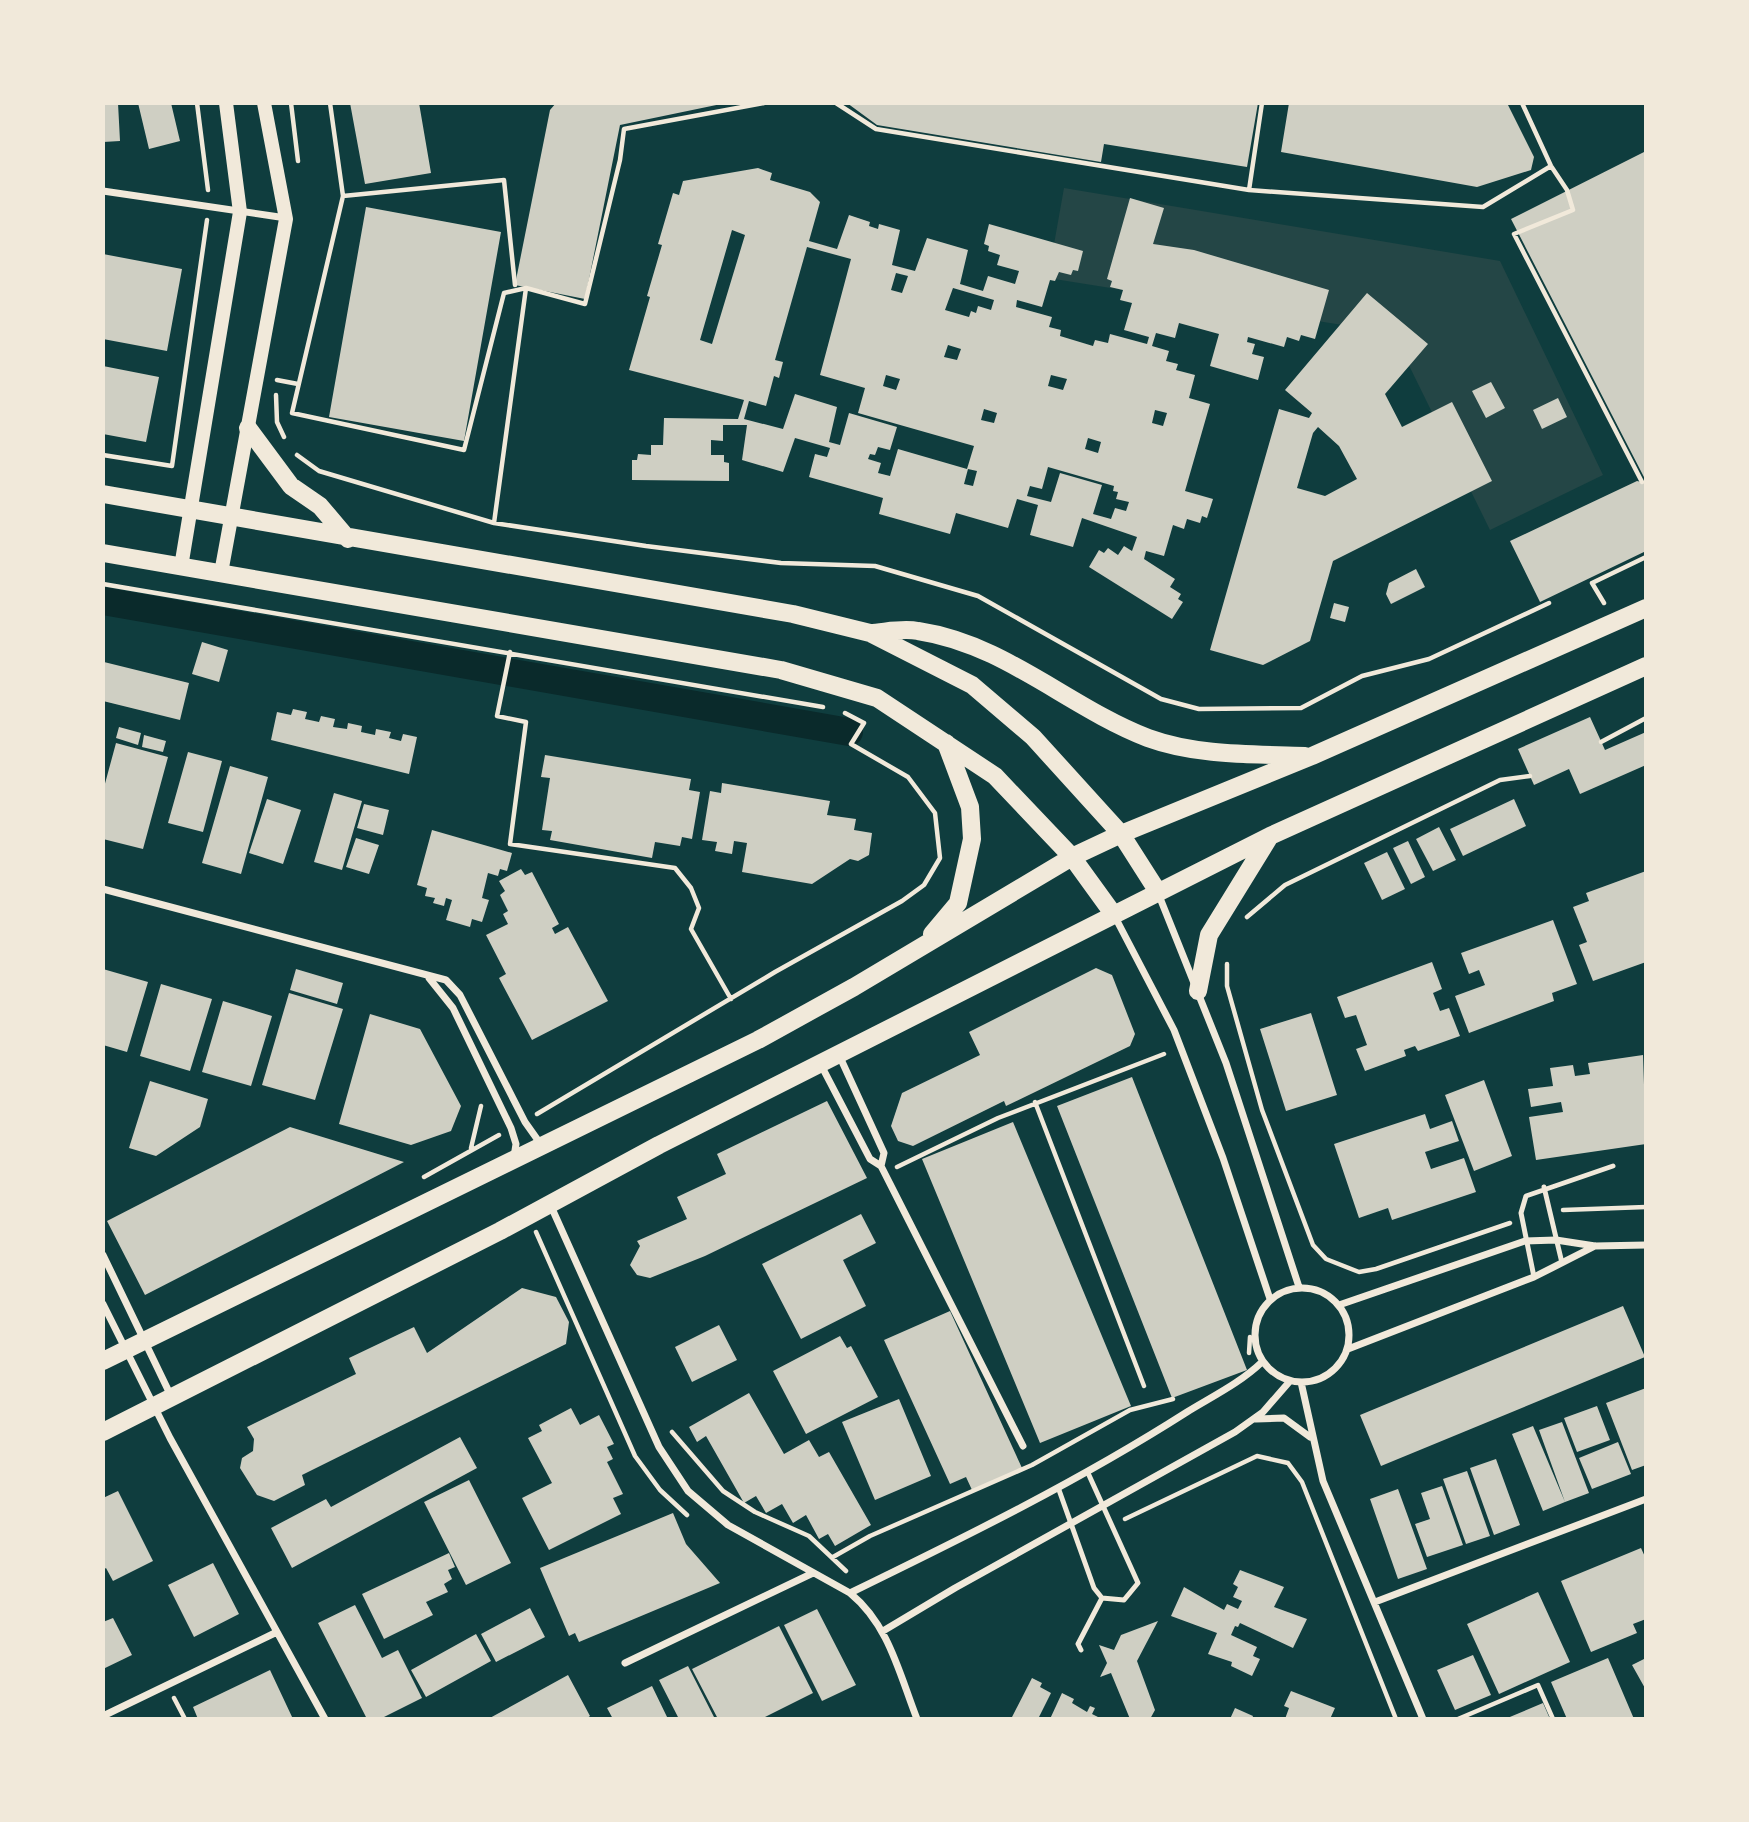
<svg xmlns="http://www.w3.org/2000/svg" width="1749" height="1822" viewBox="0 0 1749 1822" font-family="'Roboto Condensed',sans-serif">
<rect width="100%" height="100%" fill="#0f3d3e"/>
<path fill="#244646" d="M1064,188L1500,261L1603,475L1490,530L1393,333L1048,278Z"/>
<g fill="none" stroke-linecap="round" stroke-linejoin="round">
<path stroke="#0a2a2b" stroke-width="28" d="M103,601L849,732"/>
</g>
<path fill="#cfcfc3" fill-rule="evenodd" d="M103,103H118L120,141L103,142Z
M138,103H171L180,141L149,149Z
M350,103H419L431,173L365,184Z
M556,103H726L620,125L585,299L515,285L550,110Z
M847,103H1258L1247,167L1104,144L1101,162L877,125Z
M1289,103H1507L1534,157L1531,170L1477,187L1281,152Z
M1646,151V481L1511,219Z
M758,168L772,173L770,180L810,192L820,202L809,241L837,249L849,215L870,222L869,226L878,229L879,224L900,230L892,265L915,271L927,238L968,250L960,284L983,291L988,276L1015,284L1019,271L997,265L1000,255L988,251L989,246L984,244L989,224L1083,251L1078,271L1073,270L1071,275L1059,272L1055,281L1050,280L1042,307L1017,300L1016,307L1052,317L1049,327L1061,330L1060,336L1093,346L1095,340L1108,343L1110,334L1147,344L1149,337L1124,330L1132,303L1120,300L1123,290L1110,287L1112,281L1107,279L1130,198L1164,208L1153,244L1194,250L1329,290L1315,339L1301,335L1299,341L1287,337L1284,347L1248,337L1247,342L1255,344L1252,354L1264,357L1258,380L1210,366L1219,334L1179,323L1175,338L1156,333L1152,346L1169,351L1166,361L1178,364L1176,370L1195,375L1189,398L1210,404L1185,491L1213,499L1207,518L1202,516L1200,523L1187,519L1184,529L1173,525L1164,556L1146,551L1144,559L1175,579L1170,587L1181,594L1178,599L1183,602L1172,619L1089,567L1099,550L1104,553L1108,548L1118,555L1124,546L1132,551L1137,537L1082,518L1073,547L1030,535L1038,505L1017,499L1008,528L956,513L950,534L879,514L883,498L809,477L815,454L827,457L830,448L795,438L783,472L742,460L747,425H723V441L711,440V455H724V462L729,463V481L632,480V460H637L638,454L651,455V445H663L664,418L738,419L744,400L629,370L650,297L647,296L662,245L658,244L673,193L679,195L683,181ZM732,230L745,235L712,344L700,340ZM807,247L851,259L820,375L865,388L858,413L974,446L967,469L898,449L890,476L878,473L881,463L868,459L870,454L875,455L878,447L890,450L897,427L849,413L840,445L829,442L837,407L795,394L783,429L744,419L749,401L766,406L774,376L779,378L783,362L775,360ZM896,273L908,276L902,293L891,290ZM953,288L994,300L991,310L978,306L976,313L971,311L969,317L945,310ZM948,345L961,349L957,360L944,357ZM886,375L900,379L896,390L883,386ZM1051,375L1067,379L1063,390L1048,386ZM984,409L997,413L994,423L981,420ZM1155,410L1167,413L1163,426L1152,423ZM1088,438L1101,442L1098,453L1085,449ZM1048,467L1114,486L1113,491L1118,492L1116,499L1129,502L1126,511L1115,508L1111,519L1093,514L1102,485L1060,473L1051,502L1027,496L1030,486L1042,489ZM968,469L977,471L973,486L964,484Z
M366,207L501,232L464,441L329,417Z
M103,254L182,269L167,351L103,339Z
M1367,293L1428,344L1385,394L1402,427L1452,402L1492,481L1333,561L1310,641L1263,665L1210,650L1279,409L1309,418L1312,413L1285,390ZM1318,427L1339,446L1357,479L1325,496L1297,488L1313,433Z
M103,366L159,377L146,442L103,434Z
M1491,382L1505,408L1486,418L1472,391Z
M1558,398L1567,417L1542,429L1533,410Z
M1637,481L1646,483V551L1540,602L1510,541Z
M1416,569L1425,587L1391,604L1386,594L1389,583Z
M1334,603L1349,607L1345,622L1330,618Z
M202,642L228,650L219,682L192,674Z
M104,662L189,683L180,720L103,701Z
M293,709L307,712L305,719L319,722L321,716L335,719L333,727L347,729L348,723L362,726L361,732L375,735L376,729L391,732L389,738L401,741L403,734L417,737L409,774L271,740L277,712L291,715Z
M1590,717L1605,750L1646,732V765L1580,794L1569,769L1534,785L1518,749Z
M119,727L141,733L138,745L116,738Z
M144,735L166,741L163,752L142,747Z
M116,743L168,757L143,849L103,839V791Z
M188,752L222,761L203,832L168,823Z
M545,755L691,779L689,790L700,792L692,839L682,837L680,846L655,842L652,858L550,840L552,831L542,830L550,778L541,777Z
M230,766L268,777L241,874L202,863Z
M722,783L830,801L827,815L856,819L854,830L872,833L869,855L858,861L850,859L812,884L742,872L747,843L734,841L732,854L715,851L717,842L702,840L710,791L721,793Z
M334,793L362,801L342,870L314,862Z
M267,799L301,810L283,864L249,853Z
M1514,799L1526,826L1463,856L1450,829Z
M364,804L389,810L383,835L357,828Z
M1439,827L1456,860L1433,871L1416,839Z
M432,830L512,853L507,871L500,869L498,876L488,873L482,898L489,900L482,922L472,919L470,927L446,920L452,900L446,898L444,906L433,903L435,898L425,896L427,888L417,885Z
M356,838L379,845L369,874L346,867Z
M1408,841L1425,877L1411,884L1393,848Z
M1387,852L1405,889L1382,900L1364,863Z
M521,869L525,875L532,872L559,924L552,928L555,934L568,927L608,1001L532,1040L499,978L506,974L486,935L508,924L503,914L508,911L500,895L505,891L499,881Z
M1646,871V962L1593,981L1579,945L1587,942L1573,907L1589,901L1586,893Z
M1553,920L1577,984L1552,993L1554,1001L1469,1033L1455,996L1485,985L1479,970L1469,974L1461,953Z
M1432,962L1442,989L1433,993L1440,1011L1449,1008L1460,1036L1418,1051L1415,1046L1404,1050L1406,1056L1365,1071L1356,1049L1367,1045L1356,1015L1345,1018L1337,997Z
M1096,968L1112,975L1135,1034L1130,1046L1006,1106L1004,1101L913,1146L898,1141L891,1126L902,1093L980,1055L969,1032Z
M103,969L148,982L127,1052L103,1045Z
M296,969L343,983L337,1004L290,990Z
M161,984L212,999L190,1071L140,1056Z
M289,993L343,1009L315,1100L262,1085Z
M223,1001L272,1016L251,1086L202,1072Z
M1311,1013L1337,1095L1286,1111L1260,1029Z
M370,1014L420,1029L461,1106L451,1131L411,1145L339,1124Z
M1643,1055L1646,1144L1536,1160L1529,1117L1563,1112L1561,1102L1531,1107L1528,1089L1553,1086L1550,1068L1573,1065L1575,1076L1590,1074L1588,1063Z
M1132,1077L1247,1370L1172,1398L1057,1106Z
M1484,1080L1512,1156L1474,1171L1445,1095Z
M150,1081L208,1099L200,1127L156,1156L129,1148Z
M827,1101L867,1178L705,1256L650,1278L637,1275L630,1265L640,1246L637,1241L687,1219L677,1197L726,1174L717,1154Z
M1425,1114L1430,1129L1452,1121L1459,1141L1425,1152L1431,1169L1464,1158L1476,1192L1392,1220L1388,1208L1359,1218L1334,1144Z
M1013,1122L1131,1406L1040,1443L922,1159Z
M290,1127L404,1162L145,1295L107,1221Z
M861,1214L876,1243L843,1260L866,1306L801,1339L762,1264Z
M522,1288L556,1297L569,1322L566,1344L302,1475L305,1485L274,1501L257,1495L240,1468L242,1458L253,1451L254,1439L247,1427L356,1374L349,1358L414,1327L427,1353Z
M1623,1306L1645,1357L1381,1466L1360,1415Z
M950,1311L1022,1468L972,1490L966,1477L950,1484L884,1340Z
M719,1325L737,1360L692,1382L675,1347Z
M840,1336L847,1348L851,1346L878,1397L806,1434L773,1371Z
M1646,1388V1465L1632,1470L1606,1403Z
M749,1393L784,1454L809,1440L819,1457L829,1452L871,1525L835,1546L828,1534L819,1539L806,1515L793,1523L782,1504L766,1513L756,1496L744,1503L706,1436L697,1442L689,1427Z
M899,1399L931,1476L875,1500L842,1422Z
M1597,1406L1610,1440L1577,1452L1564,1418Z
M571,1408L580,1425L599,1415L614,1444L607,1447L613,1459L607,1462L623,1494L613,1498L621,1514L549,1550L522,1498L552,1483L528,1438L542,1431L539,1425Z
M1562,1422L1589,1493L1565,1502L1539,1430Z
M1533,1426L1565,1502L1543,1511L1512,1434Z
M460,1437L477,1468L292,1568L271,1528L326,1499L331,1507Z
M1618,1442L1631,1474L1592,1489L1579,1458Z
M1496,1459L1520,1525L1494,1535L1470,1468Z
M1467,1471L1490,1536L1466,1544L1443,1479Z
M469,1480L511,1563L466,1585L424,1502Z
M1442,1486L1463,1545L1427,1557L1415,1524L1430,1519L1421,1493Z
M1398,1489L1427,1569L1398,1579L1370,1499Z
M118,1491L153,1561L113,1581L106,1568L103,1570V1498Z
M673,1513L686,1544L720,1583L579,1642L575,1633L569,1636L540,1568Z
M1641,1548L1646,1559V1619L1633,1624L1637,1633L1591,1652L1561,1581Z
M449,1553L455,1567L448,1570L452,1579L444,1584L448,1592L426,1602L433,1615L384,1639L362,1594Z
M213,1563L239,1614L194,1637L168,1585Z
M1240,1570L1284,1587L1274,1607L1307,1619L1293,1648L1240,1623L1238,1627L1235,1626L1231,1635L1257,1647L1253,1656L1260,1659L1252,1676L1231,1666L1232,1662L1208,1654L1217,1633L1171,1616L1184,1587L1224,1610L1227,1604L1238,1609L1242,1601L1233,1597L1238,1587L1233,1584Z
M1538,1592L1570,1662L1499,1694L1467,1624Z
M355,1605L382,1658L398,1650L422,1698L380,1719H367L318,1623Z
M530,1608L545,1637L496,1662L481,1634Z
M817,1609L856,1685L822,1701L784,1625Z
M113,1618L132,1655L103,1669V1622Z
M1158,1621L1137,1661L1155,1710L1150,1719H1130L1111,1673L1100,1677L1107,1663L1099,1645L1114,1650L1121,1635Z
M779,1626L813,1693L761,1719H718L692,1669Z
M476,1634L491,1661L426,1697L411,1670Z
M1473,1655L1491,1695L1455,1710L1437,1670Z
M1608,1658L1634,1719H1567L1551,1682Z
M1646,1658V1690L1632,1665Z
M688,1666L715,1719H679L659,1680Z
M270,1670L293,1719H198L193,1707Z
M568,1675L590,1716L586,1719H488Z
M1032,1678L1042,1683L1040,1687L1051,1693L1038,1719H1011Z
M652,1686L668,1719H613L607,1708Z
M1291,1691L1335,1708L1330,1719H1285L1289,1708L1284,1706Z
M1062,1693L1074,1699L1072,1703L1087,1712L1090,1706L1095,1708L1092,1714L1102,1719H1050Z
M1543,1703L1550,1719H1505Z
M1235,1708L1253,1716L1252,1719H1230Z"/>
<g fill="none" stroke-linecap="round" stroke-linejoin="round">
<path stroke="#f1e9da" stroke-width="4.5" d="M197,103L208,190
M291,103L298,161
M330,103L343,196L292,413L464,450L504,293L526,288L585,304L620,160L624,129L764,103
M836,103L876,129L1249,190L1483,207L1551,166
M1522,103L1551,166L1567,190L1573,210L1514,234L1642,482
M1249,190L1262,103
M343,196L504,180L515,285
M277,380L298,384
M276,395L277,422L284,437
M103,455L172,466L207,220
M297,455L319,471L494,523L646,546L781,563L875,566L978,596L1161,699L1199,709L1301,708L1362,676L1429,659L1549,603
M494,523L526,288
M103,584L823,707
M1604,603L1592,583L1646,557
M510,652L497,716L526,722L510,844L675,868L691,888L699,908L691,929L731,999
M1601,742L1646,718
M1247,917L1285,885L1500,780L1530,776
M1227,964V986L1262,1110L1313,1245L1326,1259L1359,1272L1376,1269L1510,1223
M1035,1102L1144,1386
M537,1114L775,972L902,901L924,885L940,858L935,813L908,777L851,744L864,723L845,713
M471,1148L481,1106
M897,1167L998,1118L1164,1054
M424,1177L499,1135
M1563,1210L1646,1207
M536,1232L635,1456L660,1490L687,1515
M1249,1353L1250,1337
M672,1432L723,1491L755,1512L809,1536L846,1571
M1125,1519L1257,1456L1288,1463L1302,1482L1396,1719
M833,1557L870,1536L1032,1465L1130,1410L1173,1399
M174,1698L185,1719
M1458,1719L1538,1685L1553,1719"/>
<path stroke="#f1e9da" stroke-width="5" d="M1544,1187L1562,1263
M1534,1277L1521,1213L1526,1196L1613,1166
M1059,1490L1094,1588L1102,1598L1124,1600L1138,1583L1088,1473
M1081,1650L1078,1644L1102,1598"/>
<path stroke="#f1e9da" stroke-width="7" d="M103,191L286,218
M103,889L446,980L460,995L525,1122L542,1146
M1158,893L1226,1063L1299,1287
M1114,915L1174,1030L1223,1158L1270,1299
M429,978L453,1008L511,1128L516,1144L514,1157
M839,1055L884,1153L881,1166
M821,1065L870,1159L881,1166L1023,1446
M550,1204L659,1447L688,1491L728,1525L850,1593C889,1625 899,1673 917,1719
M103,1255L171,1396
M1255 1335a47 47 0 1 1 94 0a47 47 0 1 1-94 0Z
M103,1304L170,1438L325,1719
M1339,1305L1525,1241L1556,1240L1595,1246L1646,1245
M1348,1349L1534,1277L1595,1246
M1301,1382L1323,1481L1423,1719
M1256,1419L1284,1418L1310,1437
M850,1593C965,1537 1079,1481 1187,1412C1213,1396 1240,1383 1262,1362
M1375,1602L1646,1499
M883,1631L955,1588L1235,1432L1263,1412L1290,1381
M625,1663L813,1573
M103,1716L277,1632"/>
<path stroke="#f1e9da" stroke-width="14" d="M181,567L240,212L226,103
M221,573L286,219L264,103"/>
<path stroke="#f1e9da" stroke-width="18" d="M248,428L291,486L320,506L348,539
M103,494L793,614L870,633L972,685L1033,737L1121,834L1158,892
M103,553L781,670L877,698L995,776L1072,857L1114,915
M870,633C886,632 903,628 918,631C1005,644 1068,707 1148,738C1197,756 1254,754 1305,756
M932,934L958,903L972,839L970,807L946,743
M1198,991L1209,935L1270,836
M103,1361L758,1040L854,987L1072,857L1121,834L1312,756L1646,608
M103,1432L500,1231L659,1145L1270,836L1646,666"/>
</g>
<rect width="1749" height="1822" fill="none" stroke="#f1e9da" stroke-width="210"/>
</svg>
